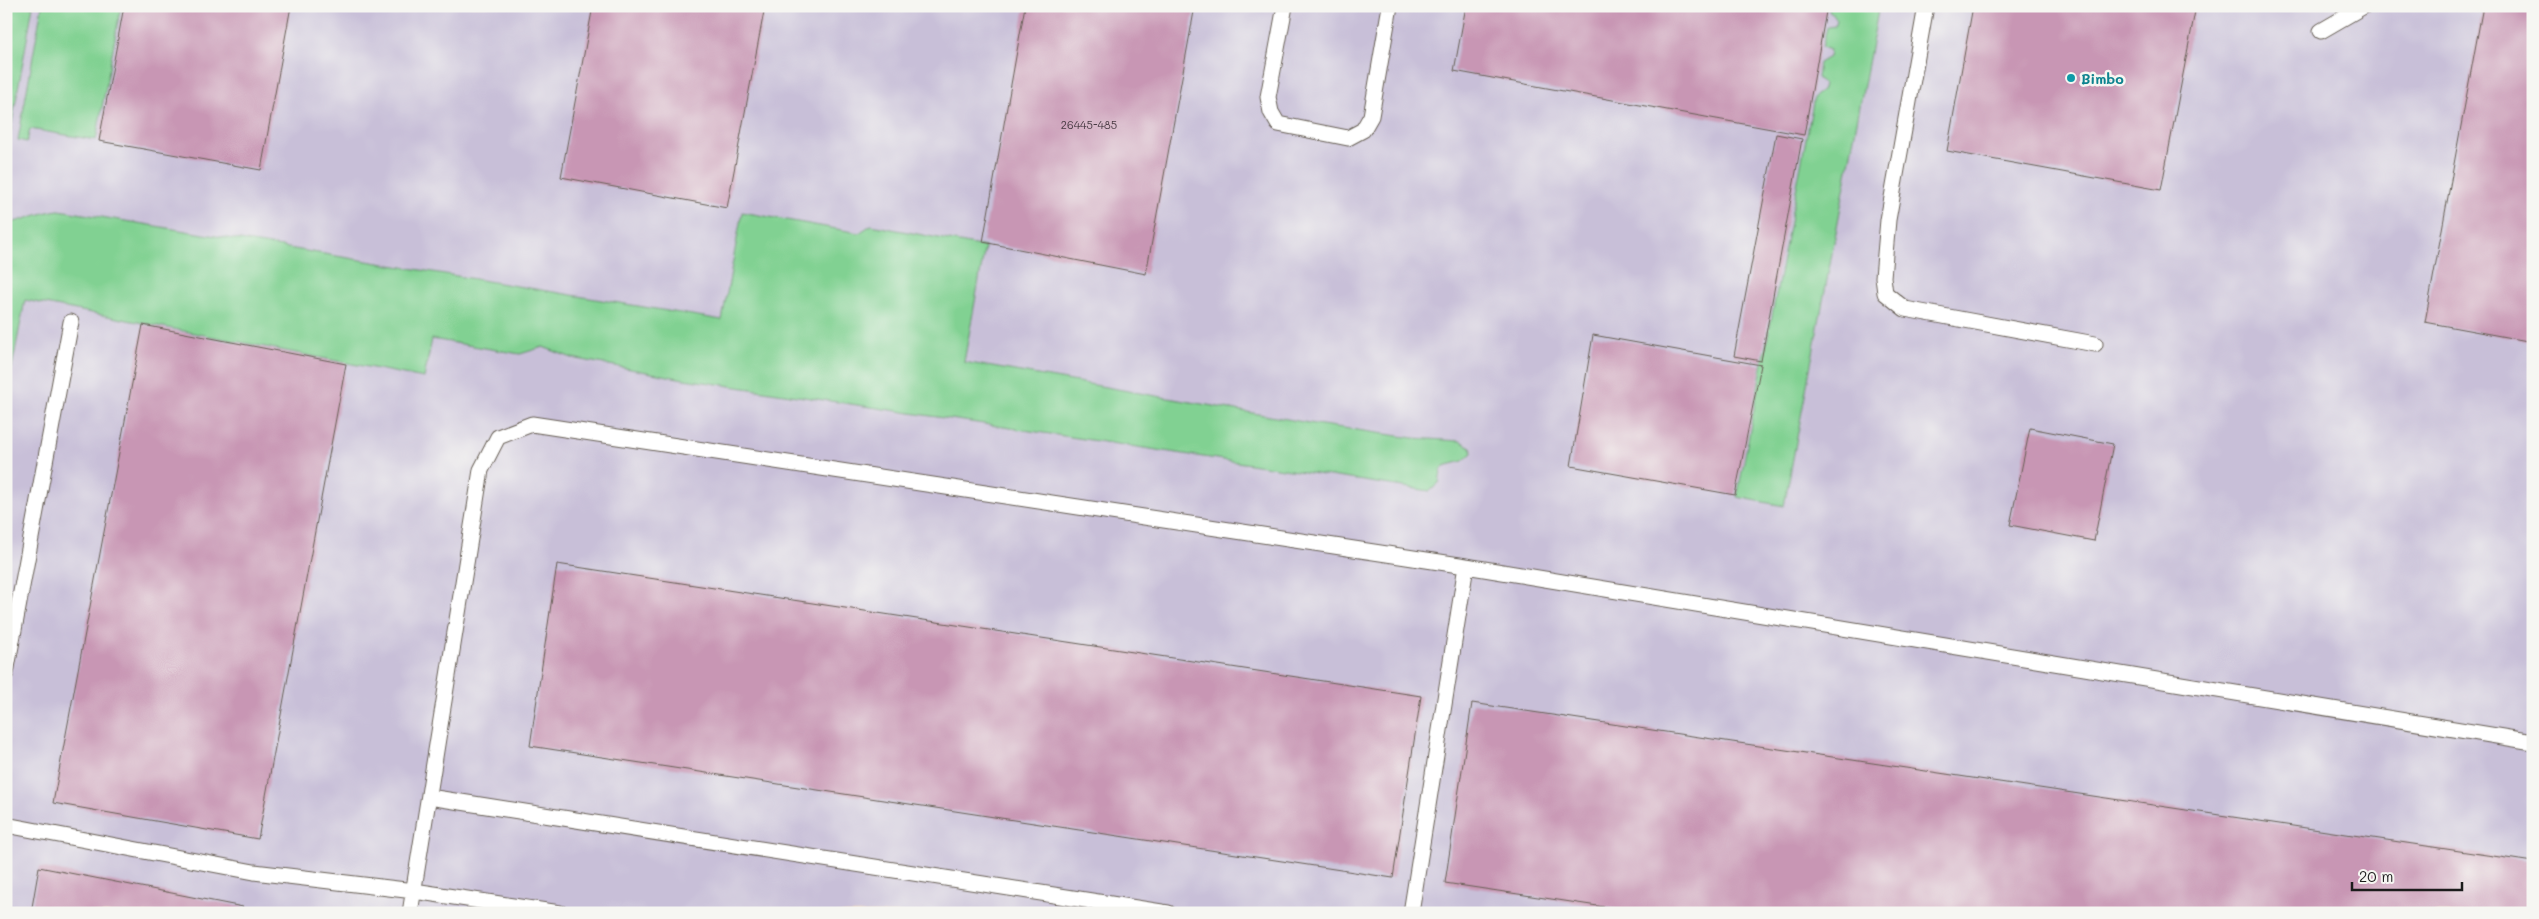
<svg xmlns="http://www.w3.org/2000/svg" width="2539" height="919" viewBox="0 0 2539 919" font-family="Mali,sans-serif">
<rect width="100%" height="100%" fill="#f6f6f2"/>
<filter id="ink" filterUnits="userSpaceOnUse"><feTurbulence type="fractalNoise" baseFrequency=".02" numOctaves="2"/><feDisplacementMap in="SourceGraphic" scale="10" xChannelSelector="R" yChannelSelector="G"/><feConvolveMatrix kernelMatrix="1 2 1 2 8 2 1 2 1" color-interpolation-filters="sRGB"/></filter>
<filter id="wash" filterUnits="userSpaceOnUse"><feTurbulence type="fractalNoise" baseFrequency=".0096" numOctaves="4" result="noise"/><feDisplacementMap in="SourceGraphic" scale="20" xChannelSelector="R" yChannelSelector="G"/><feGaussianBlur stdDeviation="1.12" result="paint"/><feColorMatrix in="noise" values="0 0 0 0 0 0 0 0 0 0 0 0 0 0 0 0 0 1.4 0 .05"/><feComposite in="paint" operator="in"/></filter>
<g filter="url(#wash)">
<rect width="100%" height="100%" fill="#f2dcbe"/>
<path fill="#c8bfd8" d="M6,6H2533V913H6Z"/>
<path fill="#81d192" stroke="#4e7657" d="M6,6H33L9,139L6,138Z
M42,6H121L96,140L30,129L27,142L18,140Z
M1829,6H1879L1784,506L1737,497L1814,97C1819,92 1823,93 1824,84L1817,78L1819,63L1829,57L1830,50L1822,47L1827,27L1835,26L1837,20L1829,10Z
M59,210L722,320L742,212L859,233L871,225L985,247L964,362L1315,424L1413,438L1460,441L1471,447L1472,453L1463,461L1444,466L1441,471L1439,483L1430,491L684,379L572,358L543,347L520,354L432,339L424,378L25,300L6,398V224C25,220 41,212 59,210Z"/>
<g id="blocks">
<path fill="#c896b4" d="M124,6H291L261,170L99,141Z
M593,6H765L727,208L561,177Z
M1025,6H1195L1146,274L983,242Z
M1466,6H1827L1804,135L1454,71Z
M1973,6H2196L2161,190L1947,151Z
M2483,6H2533V342L2425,322Z
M1776,134L1802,139L1761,361L1734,356Z
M143,325L346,364L258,839L53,803Z
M1593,335L1761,365L1735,495L1571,466Z
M2030,428L2113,444L2094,541L2010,525Z
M557,564L1421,696L1393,878L530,746Z
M1472,703L2533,862V913H1644L1445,883Z
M39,867L243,907L242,913H31Z"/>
</g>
</g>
<g filter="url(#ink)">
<use href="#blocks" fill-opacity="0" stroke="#675f55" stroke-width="1"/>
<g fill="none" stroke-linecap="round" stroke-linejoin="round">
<g stroke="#675f55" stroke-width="17">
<path id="service" d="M1285,6L1268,97L1271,112L1278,124L1348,138L1363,130L1371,116L1390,6
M1926,6L1888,220L1883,277L1885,293L1905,309L2095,344
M2321,31L2364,6
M6,673L71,322
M429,797L1168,913
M6,825L254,872L414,891L560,913
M410,913L481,470L498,437L532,424L1466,566L2533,742
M1411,913L1466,566"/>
</g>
<use href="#service" stroke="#fff" stroke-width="15"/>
</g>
</g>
<circle fill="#0f9aa8" stroke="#f6f6f2" stroke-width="2" cx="2071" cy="78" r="5"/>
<g text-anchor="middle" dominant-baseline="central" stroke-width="5" stroke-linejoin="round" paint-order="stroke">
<g font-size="11" fill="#473a42">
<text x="1089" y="124">26445-485</text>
</g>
<g font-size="14" font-weight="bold" fill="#0d838f" stroke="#f6f6f2" text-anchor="start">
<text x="2081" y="78">Bimbo</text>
</g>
</g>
<rect width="2539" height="919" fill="none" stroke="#f6f6f2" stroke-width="25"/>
<path d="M2352 882v8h110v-8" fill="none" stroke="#1c1c1c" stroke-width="2.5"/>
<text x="2359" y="882" font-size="15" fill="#1c1c1c" stroke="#f6f6f2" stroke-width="4" paint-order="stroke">20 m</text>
</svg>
